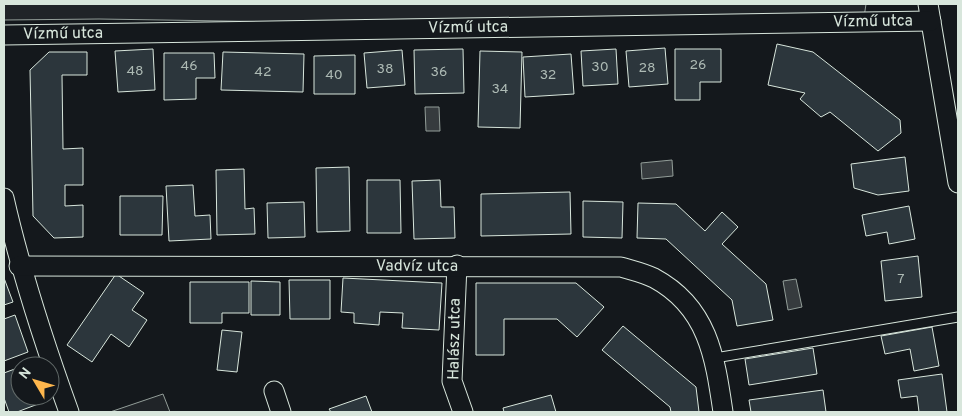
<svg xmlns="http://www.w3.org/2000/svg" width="962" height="416" viewBox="0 0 962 416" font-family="Overpass,sans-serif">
<rect width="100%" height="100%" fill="#14181c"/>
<path fill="#202428" stroke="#939e99" d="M4,4H866L862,31L99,19L4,20Z
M163,394L170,412H110Z"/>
<path fill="#363b3e" stroke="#939e99" d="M425,107H439L440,131H426Z
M672,160L673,176L642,179L641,163Z
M796,279L802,307L788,310L783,281Z"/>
<path fill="#2c363c" stroke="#d8e6dc" d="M777,44L813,52L900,120L901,133L878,151L830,112L821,117L800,99L805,93L768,85Z
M665,48L668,84L629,87L626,51Z
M153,49L155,90L118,92L115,51Z
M463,49L464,93L415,94L414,50Z
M616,49L618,84L583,86L581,51Z
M675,49H721V82H700V100H675Z
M402,50L405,85L367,88L364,53Z
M480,51L522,52L520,128L478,127Z
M49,52H87V75H62L63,149L83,148V185H65V206L83,205V237L54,238L33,216L30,70Z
M223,52L304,54L303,92L221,90Z
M164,53H214L215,78H196V99L164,100Z
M571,54L574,94L525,97L523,57Z
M355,55V94H314V56Z
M905,157L909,191L878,195L854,188L851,164Z
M349,167L350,231L317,232L316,168Z
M244,169L245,209L254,208L255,234L217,235L216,170Z
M367,180H400L401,233H367Z
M440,180L441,207H454L455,238L414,239L412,181Z
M193,185L195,216L210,215L211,239L169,241L166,186Z
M570,192L571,234L481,236V194Z
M120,196H163L162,235H120Z
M583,201L623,202L622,238L583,237Z
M304,202L305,237L268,238L267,203Z
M638,203L676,204L705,231L722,212L738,227L722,244L766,284L773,320L737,326L732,300L666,239L637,238Z
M909,206L915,239L889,244L887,232L866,236L862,215Z
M918,256L922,297L885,301L881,261Z
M116,274L144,293L132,310L147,320L129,347L111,334L92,362L67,345Z
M4,278L13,302L4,305Z
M343,278L442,283L439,330L402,328L403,313L380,312L379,325L354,323V313L341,312Z
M289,280H330V319H290Z
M251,281L280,282V315H251Z
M190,282H249V313H222V323H190Z
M476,283H576L604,307L577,337L557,319H504V355H476Z
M15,315L28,352L4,361V319Z
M623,326L696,387L699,412H671L670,407L602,350Z
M932,327L939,366L914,371L910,349L885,354L881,336Z
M222,330L242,332L237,372L217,370Z
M813,348L817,374L749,385L745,359Z
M20,367V396H44L46,401L17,412H9L4,398V373Z
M942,374L947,412H919L917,396L901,398L898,380Z
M823,390L826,412H751L749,400Z
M551,395L556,412H504L503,408Z
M366,396L372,412H331L329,409Z"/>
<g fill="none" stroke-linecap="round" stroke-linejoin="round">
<g stroke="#d8e6dc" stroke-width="11">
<path id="lane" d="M715,358L958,317"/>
</g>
<g stroke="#d8e6dc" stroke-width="21">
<g id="street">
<path d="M928,4L958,183"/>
<path id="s1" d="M4,35L931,21"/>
<path d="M4,198C21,273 43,340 69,412"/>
<path d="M457,265L452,381L463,412"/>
<path id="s2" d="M19,266L621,267C631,270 644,273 654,278C708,307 715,357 723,412"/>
<path d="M274,391L281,412"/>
</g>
</g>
<use href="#lane" stroke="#14181c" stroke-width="9"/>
<use href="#street" stroke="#14181c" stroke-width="19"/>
</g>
<g text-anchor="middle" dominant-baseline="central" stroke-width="4" stroke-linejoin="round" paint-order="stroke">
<g font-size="14" fill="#adbab4">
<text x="698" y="65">26</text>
<text x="189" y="66">46</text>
<text x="600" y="67">30</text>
<text x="647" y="68">28</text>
<text x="385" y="69">38</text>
<text x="135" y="71">48</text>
<text x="263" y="72">42</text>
<text x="439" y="72">36</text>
<text x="334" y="75">40</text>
<text x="548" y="75">32</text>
<text x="500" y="89">34</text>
<text x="901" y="279">7</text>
</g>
<g font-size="16" fill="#d8e6dc" stroke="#14181c">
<text stroke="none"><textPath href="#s1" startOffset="869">Vízmű utca</textPath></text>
<text stroke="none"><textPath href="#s1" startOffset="464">Vízmű utca</textPath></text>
<text stroke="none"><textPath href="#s1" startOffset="59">Vízmű utca</textPath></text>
<text stroke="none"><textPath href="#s2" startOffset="398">Vadvíz utca</textPath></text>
<text transform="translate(455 339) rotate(-89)">Halász utca</text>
</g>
</g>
<rect width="962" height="416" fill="none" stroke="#d8e6dc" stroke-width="10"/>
<g transform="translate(35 381) rotate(308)"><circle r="24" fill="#14181c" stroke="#626a69"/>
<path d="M0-4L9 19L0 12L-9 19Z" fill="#ffb74d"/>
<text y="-8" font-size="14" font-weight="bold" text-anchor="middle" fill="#d8e6dc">N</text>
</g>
</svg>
